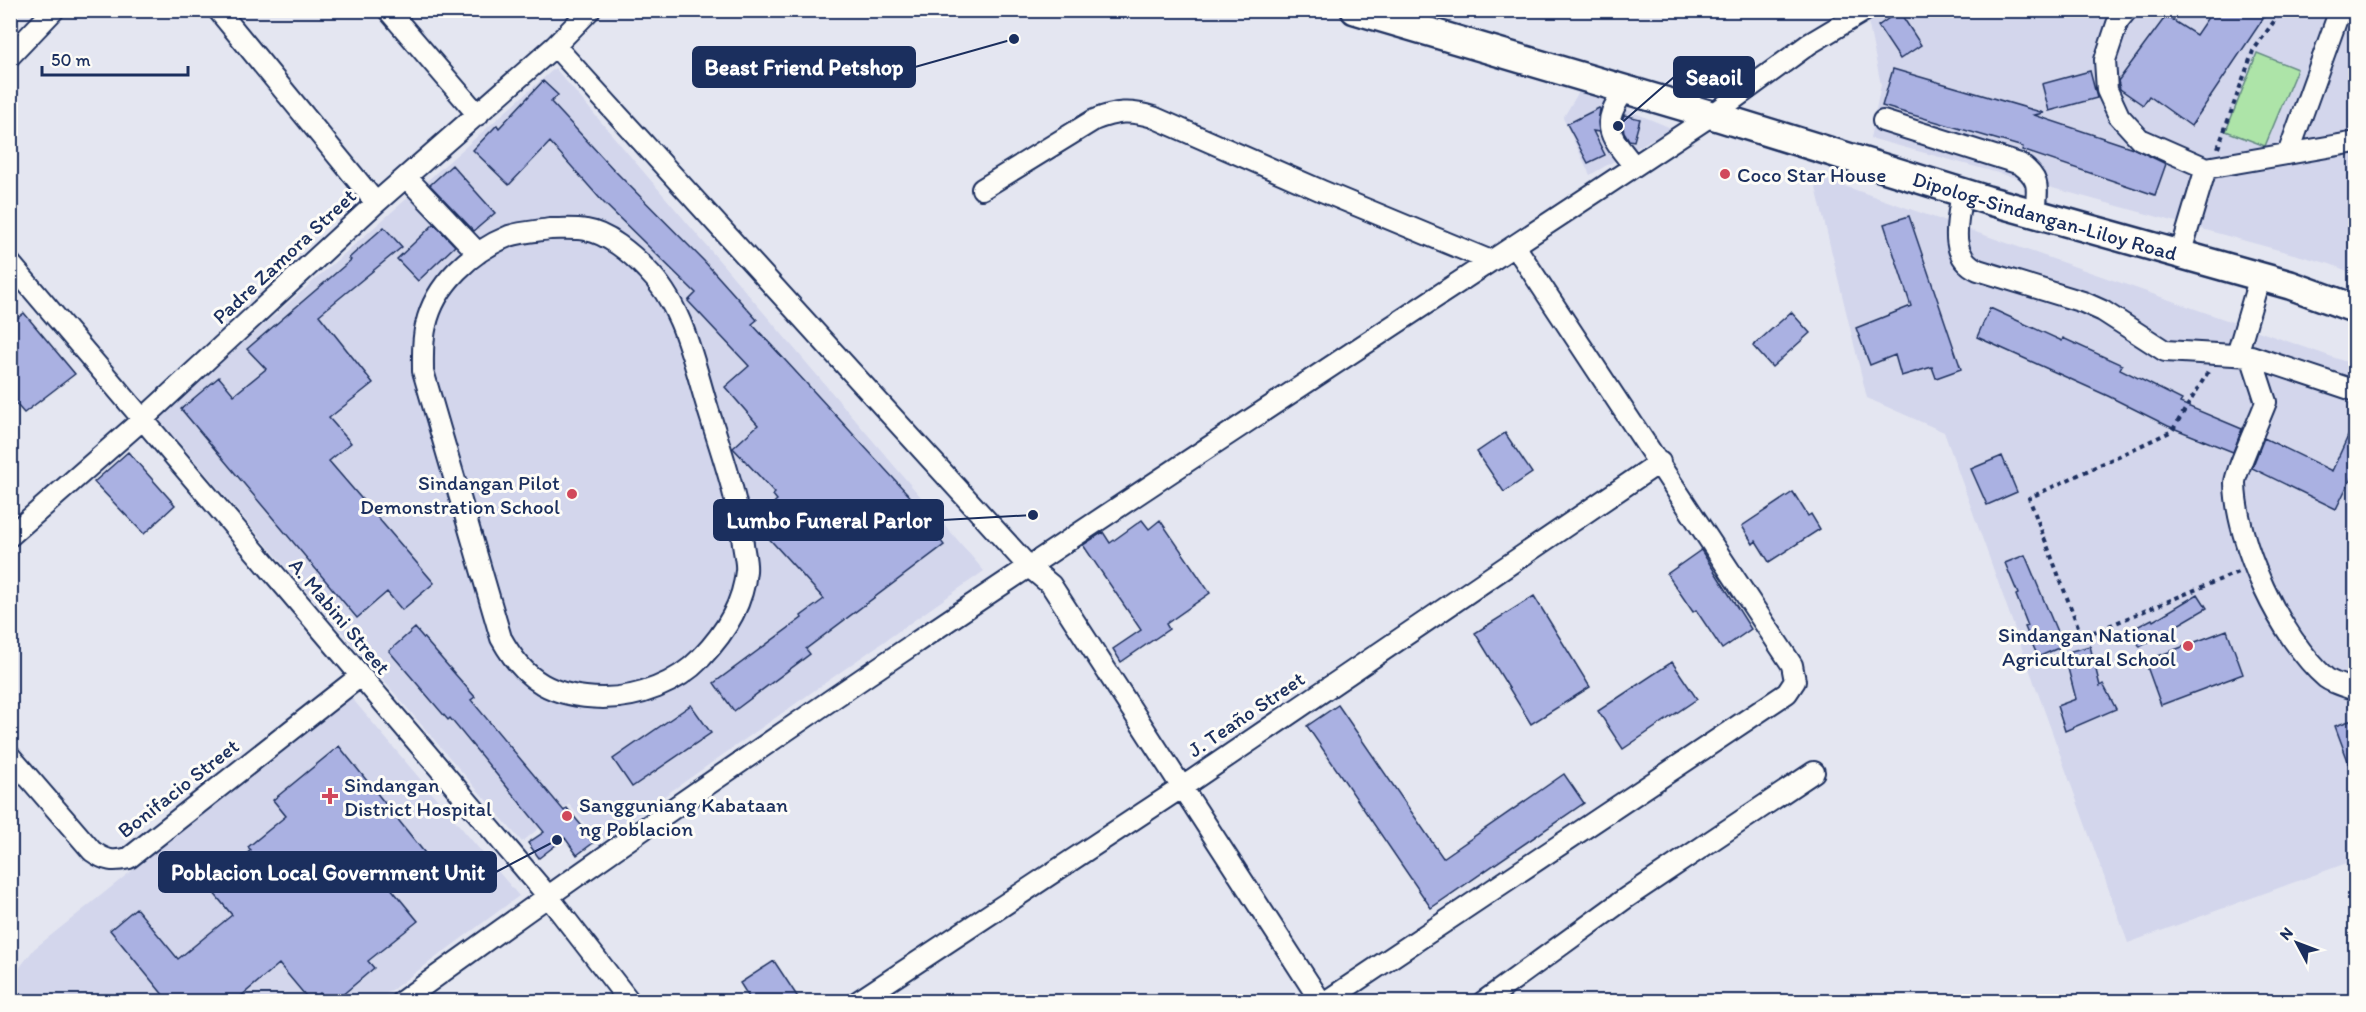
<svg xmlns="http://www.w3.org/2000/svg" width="2366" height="1012" viewBox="0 0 2366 1012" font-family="Itim,sans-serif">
<rect width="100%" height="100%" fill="#e4e6f1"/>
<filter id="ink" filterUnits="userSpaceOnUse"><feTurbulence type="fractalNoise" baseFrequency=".0167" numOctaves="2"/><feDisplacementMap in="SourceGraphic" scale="12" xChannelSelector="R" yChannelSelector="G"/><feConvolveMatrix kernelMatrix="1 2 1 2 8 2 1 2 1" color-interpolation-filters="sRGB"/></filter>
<g filter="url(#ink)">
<path fill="#d3d6ec" d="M1886,10L2355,11V274L2330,264L1870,138L1881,85L1868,21Z
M555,68L984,571L599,842L569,804L522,842L158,418Z
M1580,90L1671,128L1590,175L1563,118Z
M1813,175L2355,365V860L2128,943L1944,432L1867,398Z
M350,696L519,896L377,1001H11L10,980L34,949Z"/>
<path fill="#ade4a8" stroke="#648a83" stroke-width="1.5" d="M2257,53L2297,69L2265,146L2226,131Z"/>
<path fill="#aab1e2" stroke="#1b2f5e" stroke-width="1.5" d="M2213,10H2269L2191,126L2149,96L2143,105L2120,89L2118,81L2166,16L2196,35Z
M1899,11L1921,45L1900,59L1878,26Z
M1893,69L2044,113L2034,115L2133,148L2166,164L2155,195L2022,150L2023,147L1882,106Z
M2090,71L2097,98L2049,111L2042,84Z
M543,81L558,95L551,102L615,171L704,261L757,320L752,324L918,505L915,507L944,545L806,649L810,654L734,711L714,683L802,618L801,616L824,599L753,521L777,500L773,495L775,493L733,448L758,425L725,387L749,366L688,301L696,293L603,202L550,142L509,185L473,150L497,125L499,128Z
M1599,108L1600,109L1598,122L1599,132L1593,131L1605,155L1588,163L1567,124Z
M1624,115L1640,119L1634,141L1629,140L1624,132L1622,122Z
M452,165L495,213L474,231L430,185Z
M1909,216L1961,369L1936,378L1932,367L1901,376L1895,355L1870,365L1856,328L1911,306L1884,224Z
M434,224L455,246L418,281L397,259Z
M384,227L402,247L319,315L373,383L329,418L351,443L329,461L434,583L402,610L387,592L357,618L181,409L219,377L234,395L266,369L247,349L351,260L349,258Z
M1990,308L2062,341L2063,338L2122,365L2120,369L2182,400L2180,403L2242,429L2233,452L2168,426L2108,396L1977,337Z
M1791,312L1810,333L1772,367L1753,346Z
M24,313L75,374L24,413L10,397V324Z
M2355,421V470L2336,509L2252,468L2264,438L2332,471Z
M1505,433L1532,473L1504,492L1477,452Z
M128,452L175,505L144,534L94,482Z
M2002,456L2017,492L1987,505L1971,469Z
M1793,492L1808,516L1811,514L1820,529L1769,562L1756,541L1753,544L1742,526Z
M1142,520L1149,529L1160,520L1210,593L1166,624L1169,629L1121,662L1113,649L1141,630L1083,545L1103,532L1110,543Z
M1701,550L1751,629L1722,649L1696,610L1693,612L1667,574Z
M2025,555L2063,646L2038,657L2025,627L2028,626L2016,595L2018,594L2005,563Z
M2198,594L2207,608L2140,647L2131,630L2152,619L2153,621Z
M1534,596L1590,687L1531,724L1475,633Z
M415,628L475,697L471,700L564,811L567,808L581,825L593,843L577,855L565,838L539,858L528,843L544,832L450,718L448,720L389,651Z
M2227,630L2243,674L2161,705L2145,661Z
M2090,646L2100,686L2103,684L2116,709L2065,731L2057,706L2076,699L2064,653Z
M1672,662L1697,699L1623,749L1598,711Z
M691,705L711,733L632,787L613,759Z
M1338,705L1443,858L1564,774L1584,803L1431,908L1307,726Z
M2355,719V776L2354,777L2335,726Z
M339,746L428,857L390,887L418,921L368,961L374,968L334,1002H327L320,993L310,1001L279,964L234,1002H169L110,930L136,908L178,959L232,915L208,886L251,850L248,847L286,816L273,800Z
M774,961L801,1002H752L740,983Z"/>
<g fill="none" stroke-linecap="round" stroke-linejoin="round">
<g stroke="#1b2f5e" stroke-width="24">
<path id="minor" d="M218,10L376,203
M388,10L478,115
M2127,10L2118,21L2105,60L2107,90L2119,116L2140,139L2206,168L2356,142
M555,46L1028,566L1051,585L1321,1002
M10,56L54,10
M1625,90C1599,125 1609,135 1634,166
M1883,121L2020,164C2042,180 2037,189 2035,214
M2288,154L2340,10
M406,177L478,253
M982,189L1094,120C1116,111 1130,110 1153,117L1322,191L1491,261
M1962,192C1958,220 1947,256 1978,270L2083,302L2103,311L2165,351L2251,356L2356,391
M550,229C562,229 575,228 586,230C607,233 632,254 646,269C683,305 693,361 708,409C722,454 738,498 743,544C744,553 747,563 746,571C743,606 724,634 701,658C677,683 639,698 603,698C553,697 525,682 501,638L423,371C423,356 422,340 426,325C435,284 472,251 509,236C521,232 537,231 550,229Z
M2180,255L2206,168
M10,263L547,895L630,1002
M2237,355L2260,276
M2251,356L2266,402C2261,416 2235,473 2235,483C2236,543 2281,639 2326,678C2334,684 2347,687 2356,690
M10,536L143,419L376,203L555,46L590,10
M10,756L92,851C106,861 113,862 129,858L359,677
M401,1002C828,691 1272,407 1712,115L1809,44L1866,10
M857,1002L1181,788L1660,462
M1325,1002L1787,693L1795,681L1792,665L1515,246
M1483,1002L1626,898L1814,772"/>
</g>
<g stroke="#1b2f5e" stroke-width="32">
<g id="highway">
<path id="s1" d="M1355,10L1712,115L1987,200L2290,285L2356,309"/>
</g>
</g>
<path stroke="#1b2f5e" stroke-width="4" stroke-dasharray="4.5 4.5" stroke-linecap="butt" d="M2218,148L2253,51L2282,10
M2208,372L2172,431L2029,498L2082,637L2238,572"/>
<use href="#minor" stroke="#fdfcf7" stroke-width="20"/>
<use href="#highway" stroke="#fdfcf7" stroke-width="27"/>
</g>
</g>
<g fill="#d1495b" stroke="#fdfcf7" stroke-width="2">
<circle cx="1725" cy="174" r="6"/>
<circle cx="572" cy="494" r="6"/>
<circle cx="2188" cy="646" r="6"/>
<path d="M327 787h6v6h6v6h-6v6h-6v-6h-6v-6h6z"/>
<circle cx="567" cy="816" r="6"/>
</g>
<g text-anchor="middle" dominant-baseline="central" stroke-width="6" stroke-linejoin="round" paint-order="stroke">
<g font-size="21" fill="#1b2f5e" stroke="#fdfcf7" text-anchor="start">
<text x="1737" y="174">Coco Star House</text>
<text x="560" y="482" text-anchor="end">Sindangan Pilot<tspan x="560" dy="24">Demonstration School</tspan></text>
<text x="2176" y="634" text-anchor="end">Sindangan National<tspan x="2176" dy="24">Agricultural School</tspan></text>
<text x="344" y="784">Sindangan<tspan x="344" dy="24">District Hospital</tspan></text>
<text x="579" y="804">Sangguniang Kabataan<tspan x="579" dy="24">ng Poblacion</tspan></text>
</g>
<g font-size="21" fill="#1b2f5e" stroke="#fdfcf7">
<text stroke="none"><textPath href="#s1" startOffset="720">Dipolog-Sindangan-Liloy Road</textPath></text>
<text transform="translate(284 256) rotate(-43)">Padre Zamora Street</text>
<text transform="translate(340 616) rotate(50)">A. Mabini Street</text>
<text transform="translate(1246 714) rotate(-34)">J. Teaño Street</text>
<text transform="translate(178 788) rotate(-38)">Bonifacio Street</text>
</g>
</g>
<path fill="none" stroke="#1b2f5e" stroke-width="2" d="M1014 39L915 67M1618 126L1674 77M1033 515L943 520M557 840L496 872"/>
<g fill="#1b2f5e" stroke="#fdfcf7" stroke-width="2">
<circle cx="1014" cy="39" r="6"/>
<circle cx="1618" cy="126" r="6"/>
<circle cx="1033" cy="515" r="6"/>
<circle cx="557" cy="840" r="6"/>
</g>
<g fill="#1b2f5e" stroke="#1b2f5e" stroke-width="2">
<rect x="693" y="47" width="222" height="40" rx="6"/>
<rect x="1674" y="57" width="80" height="40" rx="6"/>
<rect x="714" y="500" width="229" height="40" rx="6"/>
<rect x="159" y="852" width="337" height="40" rx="6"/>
</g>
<g font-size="22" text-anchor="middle" font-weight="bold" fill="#fff">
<text x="804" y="75">Beast Friend Petshop</text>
<text x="1714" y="85">Seaoil</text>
<text x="829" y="528">Lumbo Funeral Parlor</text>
<text x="328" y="880">Poblacion Local Government Unit</text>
</g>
<rect width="2366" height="1012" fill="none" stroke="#fdfcf7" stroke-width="36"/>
<rect x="18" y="18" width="2330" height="976" fill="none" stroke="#1b2f5e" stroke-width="2" filter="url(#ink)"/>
<g transform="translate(2297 943) rotate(311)" stroke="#fdfcf7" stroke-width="4.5" paint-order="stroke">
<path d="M0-4.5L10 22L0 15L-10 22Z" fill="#1b2f5e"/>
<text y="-9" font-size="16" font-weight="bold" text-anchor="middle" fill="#1b2f5e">N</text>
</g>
<path d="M42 66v9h146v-9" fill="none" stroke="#1b2f5e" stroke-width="3"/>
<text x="51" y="66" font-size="18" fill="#1b2f5e" stroke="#fdfcf7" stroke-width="4.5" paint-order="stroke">50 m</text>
</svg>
